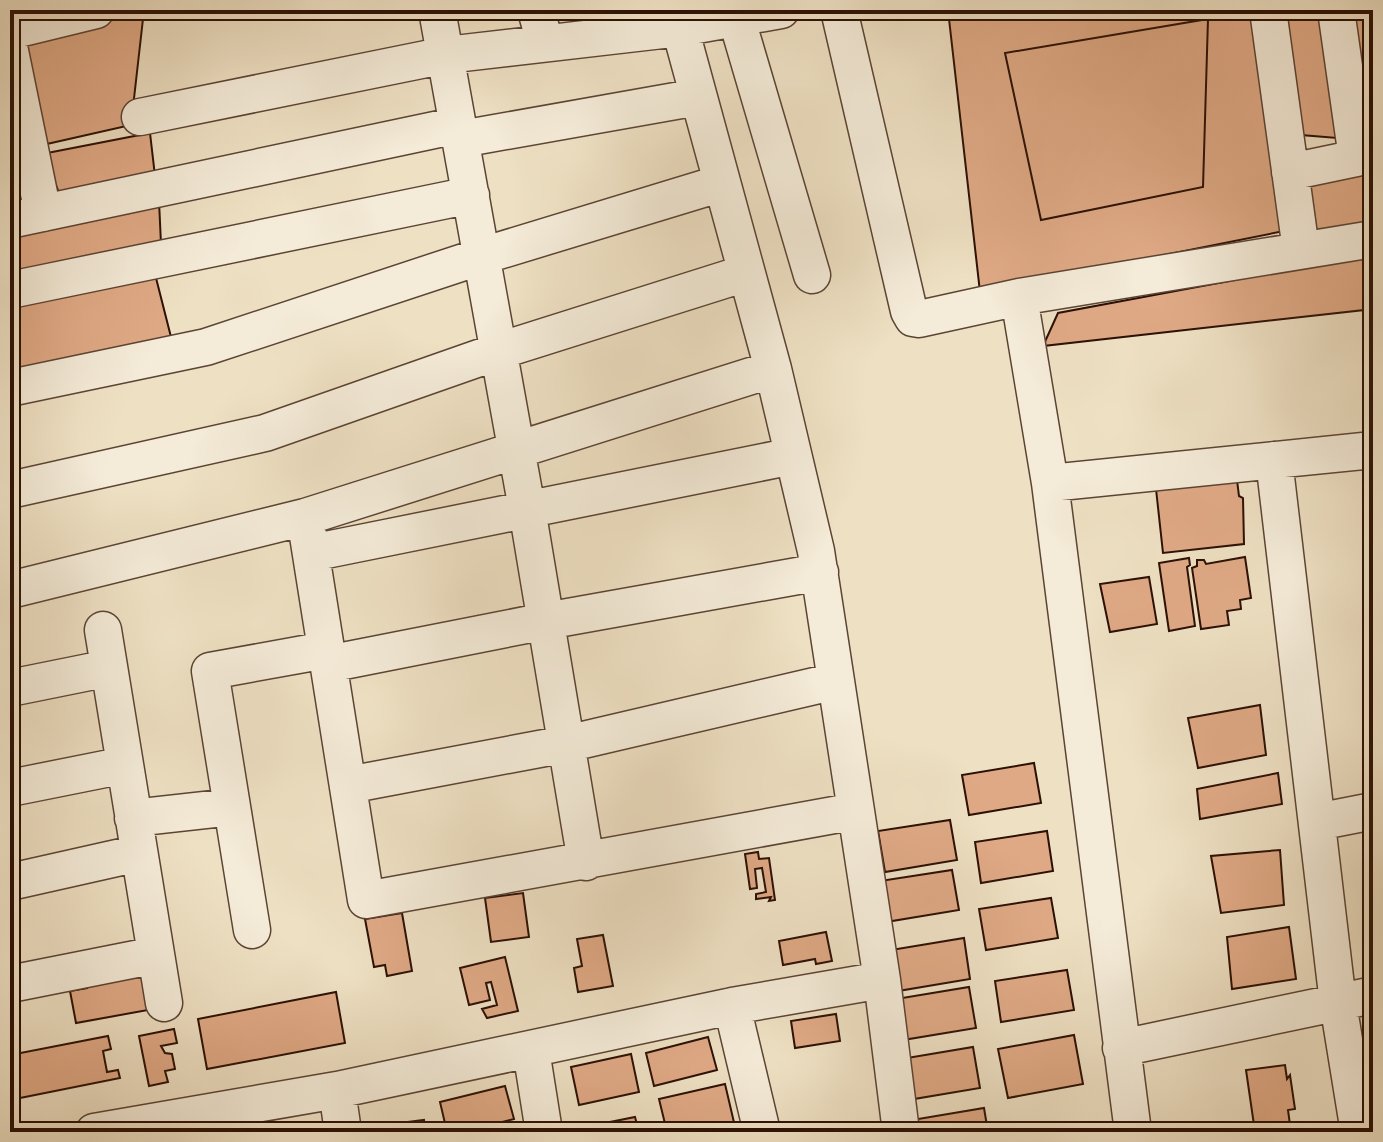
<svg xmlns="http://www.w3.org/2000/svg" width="1383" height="1142" viewBox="0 0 1383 1142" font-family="'Old Standard TT',serif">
<rect width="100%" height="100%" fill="#eee0c3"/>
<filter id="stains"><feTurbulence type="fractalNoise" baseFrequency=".0025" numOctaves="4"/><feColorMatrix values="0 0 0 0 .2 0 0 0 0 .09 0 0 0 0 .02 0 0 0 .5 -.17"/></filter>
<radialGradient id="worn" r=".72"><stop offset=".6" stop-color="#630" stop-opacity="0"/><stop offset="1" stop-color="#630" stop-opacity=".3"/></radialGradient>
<path fill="#dfa985" stroke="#2c1005" stroke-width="2" d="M144,10L131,125L38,146L16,36Z
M948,10H1257L1284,231L980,292Z
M1282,10H1321L1337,138L1301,135Z
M1351,10H1373V139Z
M1208,19L1203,187L1041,220L1005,53Z
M150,133L155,176L61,197L42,154Z
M10,136L23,206L10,208Z
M1373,168V225L1318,237L1305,182Z
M159,201L161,244L10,281V234Z
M1373,254V309L1043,346L1058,313Z
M155,274L171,337L10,372V305Z
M1237,480L1239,496L1243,498L1244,544L1163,553L1156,489Z
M1245,557L1251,598L1240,600L1241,609L1227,611L1229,625L1201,629L1192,568L1197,566V560H1204L1206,564Z
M1189,558L1190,565L1187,567L1195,626L1169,631L1159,563Z
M1149,577L1157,624L1110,632L1100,584Z
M1260,705L1266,755L1198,768L1188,718Z
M1034,763L1041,803L969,815L962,775Z
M1278,773L1282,804L1200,819L1197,789Z
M950,820L957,860L885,872L878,831Z
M1047,831L1053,871L981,883L975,842Z
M1280,850L1284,905L1221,913L1211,856Z
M758,852L759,859L769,858L775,900L769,901L771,897L756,899V894L766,892L762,868L755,869L757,888L750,889L745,854Z
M952,870L959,910L886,922L880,881Z
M523,893L529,937L491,942L485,898Z
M1051,898L1058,938L986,950L979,909Z
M402,913L412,971L387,976L385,965L374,967L365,919Z
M1289,927L1296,979L1232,989L1227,937Z
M826,932L832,961L816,964L815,959L783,965L779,941Z
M603,935L613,986L578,992L574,968L582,966L577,939Z
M964,938L970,979L898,991L891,950Z
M505,957L518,1011L487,1018L482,1009L497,1005L491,982L486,983L490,1000L469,1005L460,968Z
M1067,970L1074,1010L1001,1022L995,981Z
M141,972L148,1010L76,1023L70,991L87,988L91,982Z
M969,987L976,1028L903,1040L896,999Z
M336,992L345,1043L207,1069L198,1019Z
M836,1014L840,1041L795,1048L791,1021Z
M174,1029L177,1043L161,1046L165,1053L172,1054L175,1069L165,1071L168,1082L149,1086L139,1036Z
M1074,1035L1083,1084L1008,1098L998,1049Z
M108,1036L111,1049L103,1051L107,1072L118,1070L120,1078L10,1100V1055Z
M1373,1036V1098L1369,1099L1357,1039Z
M708,1037L717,1070L654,1086L646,1053Z
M973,1047L980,1088L908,1100L901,1059Z
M631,1054L639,1092L579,1105L571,1067Z
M1285,1065L1287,1079L1290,1075L1295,1109L1288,1110L1291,1132H1255L1246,1070Z
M725,1084L736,1131L667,1132L659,1099Z
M505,1086L514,1119L462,1132H447L440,1102Z
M984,1108L988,1132H914L912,1120Z
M635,1117L639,1132H576L575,1129Z
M424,1120L425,1132H370V1127Z"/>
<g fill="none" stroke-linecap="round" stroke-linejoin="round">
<g stroke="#5c4434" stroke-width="39">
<path id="minor" d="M437,10L527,509L586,862
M536,10L545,43
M734,10L812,275
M839,10L909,311L913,318L919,319L1019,297L1373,239
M1268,10L1301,250
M680,28L773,369L816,551L882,980L901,1132
M10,31L96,10
M10,51L43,213
M140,117L446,55L680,28L781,10
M461,139L698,97
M1290,172L1357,158L1336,10
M10,220L458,125
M10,290L471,195
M1019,297L1050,483L1133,1132
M10,388L206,347L482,256L722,183
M1274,460L1338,1003L1359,1132
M1050,483L1373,450
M10,490L265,433L499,351L746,273
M305,517L366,900L856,811
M311,553L793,456
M10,590L305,517L773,369
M103,630L164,1003
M328,664L546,621L820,572
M10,688L109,668
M348,785L566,744L836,681
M10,788L125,765
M133,818L232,807
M1317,822L1373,811
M10,882L139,853
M252,930L210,671L326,650
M10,984L156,955
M732,1006L762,1132
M1121,1048L1373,995
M531,1050L544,1132
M337,1090L343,1132
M94,1132L337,1090L732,1006L882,980"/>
</g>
<use href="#minor" stroke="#f4ebd8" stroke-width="36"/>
</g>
<rect width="1383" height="1142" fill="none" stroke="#eee0c3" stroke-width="40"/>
<rect x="12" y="12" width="1359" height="1118" fill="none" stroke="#2c1005" stroke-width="4"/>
<rect x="20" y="20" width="1343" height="1102" fill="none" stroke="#2c1005" stroke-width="2"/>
<rect width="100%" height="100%" filter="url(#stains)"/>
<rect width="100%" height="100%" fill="url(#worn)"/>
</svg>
